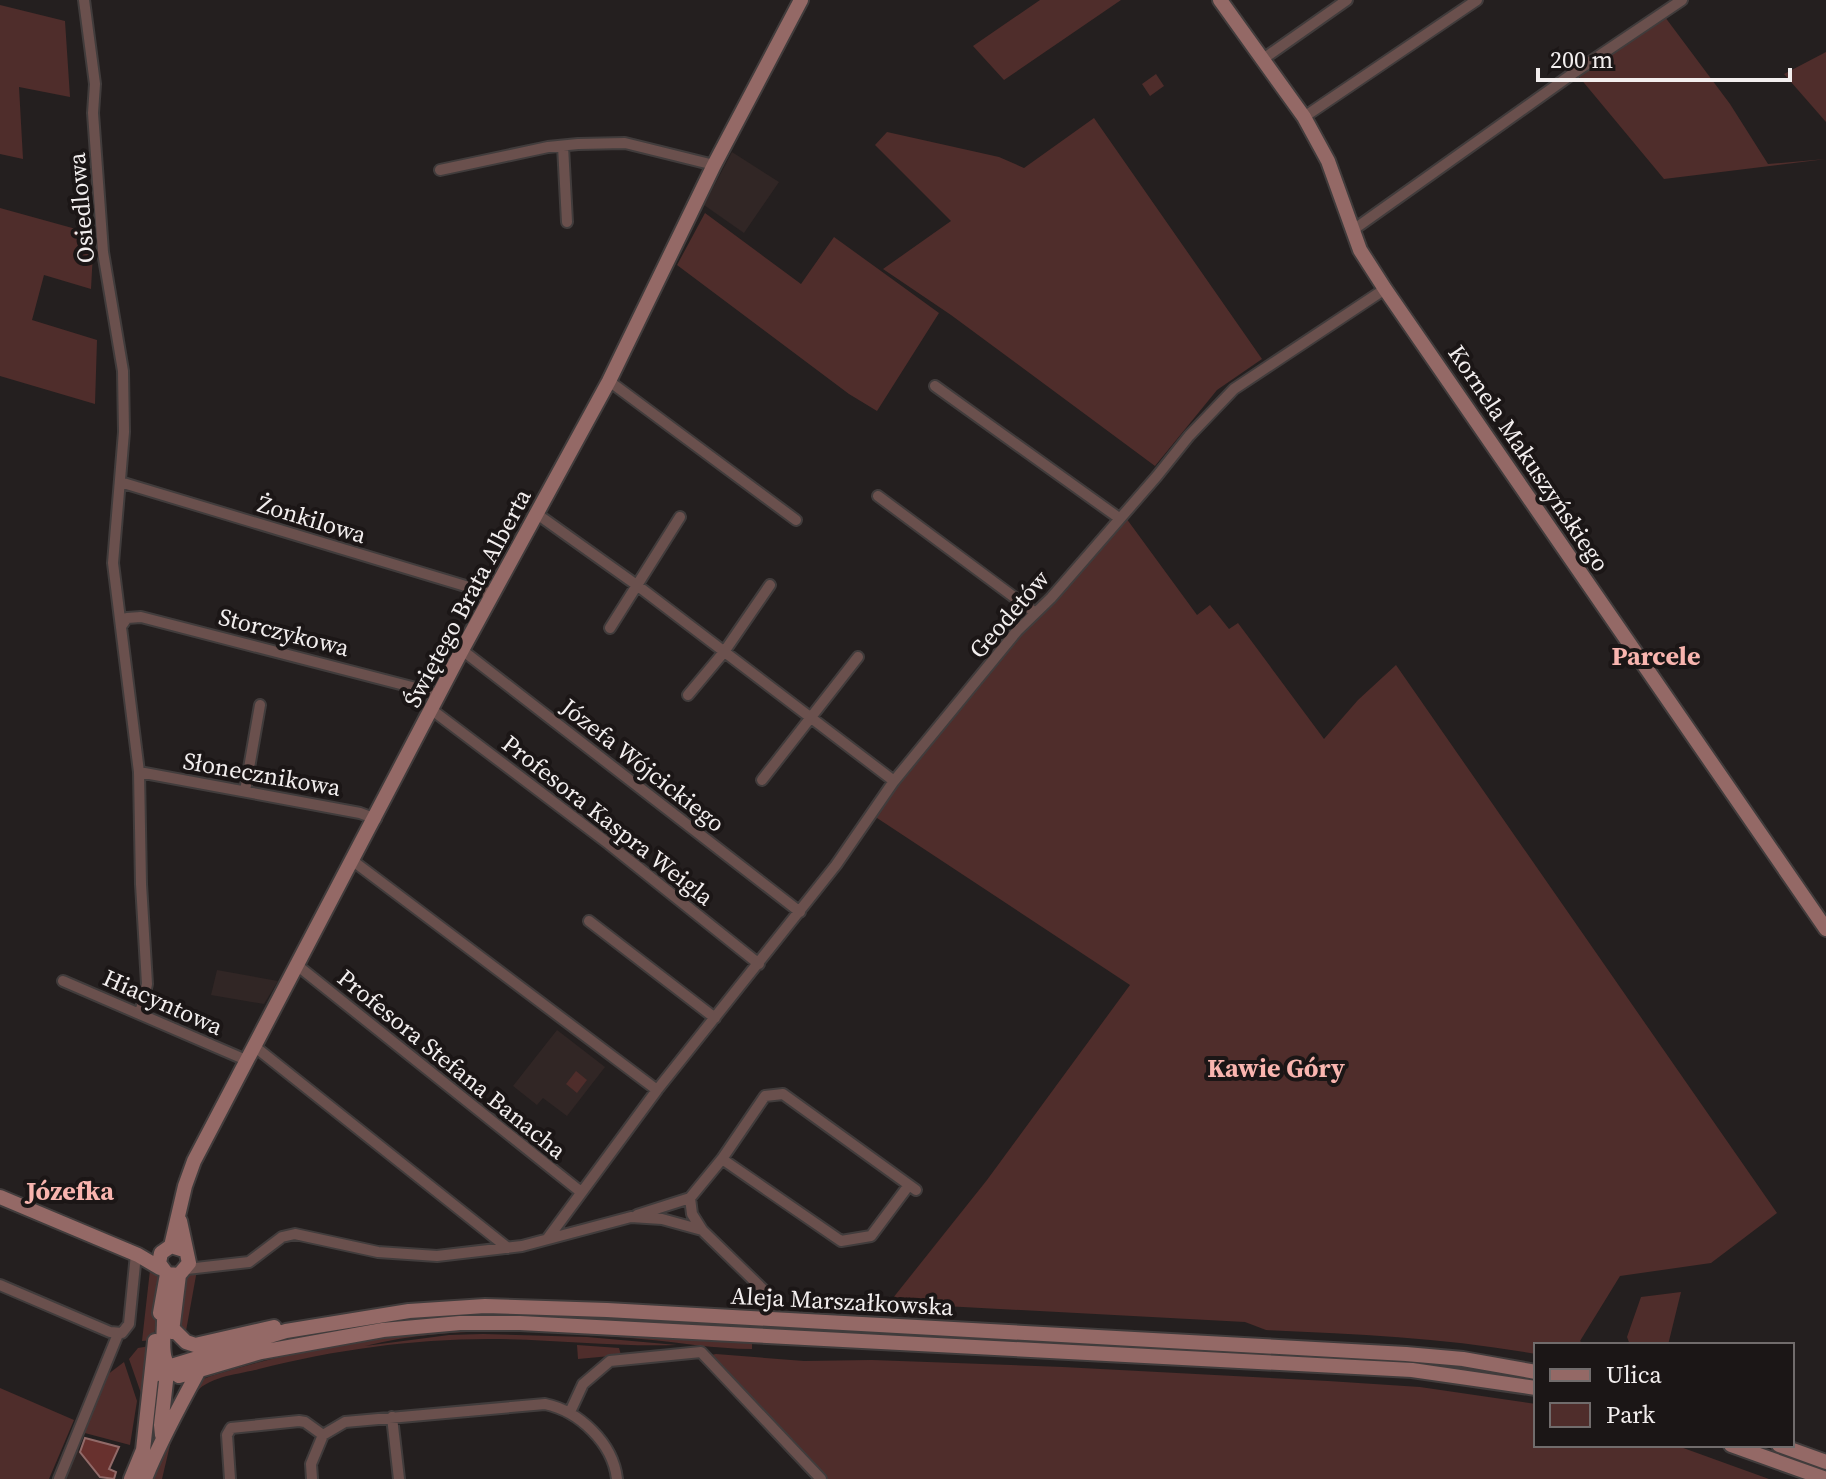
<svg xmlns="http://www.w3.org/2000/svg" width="1826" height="1479" viewBox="0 0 1826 1479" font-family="'Source Serif 4',serif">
<rect width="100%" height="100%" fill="#241f1f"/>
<path fill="#312625" d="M732,152L779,182L744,233L704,205Z
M217,970L278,981L264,1004L211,995Z
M557,1030L605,1067L567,1116L543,1098L537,1105L513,1086Z
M76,1447L100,1479H62Z"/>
<path fill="#4f2d2b" d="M1040,0H1121L1004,80L973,46Z
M0,5L65,21L70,97L19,87L23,159L0,154Z
M1662,13L1730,104L1768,164L1826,159L1664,179L1575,72Z
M1826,52V122L1784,74Z
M1156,74L1164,86L1150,96L1142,84Z
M1094,118L1262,359L1217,390L1155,466L951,315L883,269L951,221L875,145L887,132L999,157L1024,168Z
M0,208L94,234L91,289L44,275L32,320L97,340L95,404L0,376Z
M705,213L801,284L834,237L939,313L877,411L849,394L677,265Z
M1126,518L1197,615L1210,605L1229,629L1238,623L1324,739L1358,700L1396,665L1777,1213L1711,1263L1620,1276L1580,1341L1584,1345H1536V1354C1447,1338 1356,1334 1266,1330L1245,1322L889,1303L987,1180L1130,985L874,816L995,663Z
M576,1071L587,1080L577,1093L566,1084Z
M150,1270L161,1276L163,1286L153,1340L142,1341Z
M197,1270L186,1331L183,1335C175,1314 174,1280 197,1270Z
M1681,1292L1668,1345H1630L1627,1337L1641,1297Z
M474,1310L754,1322L753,1330L502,1318L243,1349L373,1321Z
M758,1322L1448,1362L1536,1376V1383L758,1330Z
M498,1327L752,1340V1349C715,1349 678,1342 641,1339C551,1331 453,1324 365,1346L449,1335L483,1334L587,1337L677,1345C614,1347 552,1339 489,1339C412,1339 334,1350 259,1369C237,1375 207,1376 194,1395L190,1394L201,1380L211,1376C303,1347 401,1331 498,1327Z
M577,1345L619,1348L621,1355L578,1359Z
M150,1346L143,1399L129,1359L138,1348Z
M716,1354L804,1361L872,1360L1063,1367L1328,1381L1420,1387L1536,1404V1445H1675L1769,1479H827L711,1355Z
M124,1362L137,1401L130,1445L81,1432L103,1378Z
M0,1388L74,1420L49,1479H0Z
M185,1405L188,1406L171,1441L162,1479H151Z"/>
<path fill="#68312e" stroke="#916a68" stroke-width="2" d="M85,1438L119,1447L109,1469L116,1472L114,1479L100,1477L80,1452Z"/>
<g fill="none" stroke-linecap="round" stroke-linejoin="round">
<g stroke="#413c3c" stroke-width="14">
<path id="street" d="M84,0L95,84L93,113L103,252L123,371L124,432L113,563L139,772L141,884L147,984L140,1014
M1263,59L1347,0
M1304,117L1477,0
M563,146L567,222
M440,170L548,147L578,144L625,143L714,165
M1353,230L1575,72L1682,0
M609,381L796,520
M935,386L1119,518
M120,482L492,594
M878,496L1034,612
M537,514L638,586L894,781
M122,625L127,618L141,617L439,694
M610,628L680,517
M462,650L800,912
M688,695L724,652L770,585
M432,710L609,844L759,964
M139,772L360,813L376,819
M762,780L858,657
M245,791L260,705
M353,861L657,1090
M589,921L715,1018
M298,966L581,1192
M63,981L246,1060
M254,1046L508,1248
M722,1159L841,1241L871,1236L909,1185
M690,1198L692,1214L702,1230
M637,1215L690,1198L722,1159L765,1096L783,1094L916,1190
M548,1238L657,1090L836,865L894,781L1017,631L1051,598L1157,476L1189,436L1234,389L1385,289
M187,1269L249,1262L282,1237L295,1234L378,1252L437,1256L522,1246L631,1217L662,1219L702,1230L775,1301
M0,1285L110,1332L122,1333L129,1324L136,1254
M570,1412L583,1384L610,1361L701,1352L821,1479
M392,1417L399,1479
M59,1479L118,1334
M230,1479L227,1435L231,1428L299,1421L305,1422L323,1435L345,1422L545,1404C579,1411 613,1443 617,1479
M312,1479L311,1464L323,1435"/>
</g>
<g stroke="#413c3c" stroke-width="18">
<path id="secondary" d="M1220,0L1304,117L1328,161L1360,250L1385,289L1826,929
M0,1197L138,1255L160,1268
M180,1221L189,1263L179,1275L167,1274L159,1263L161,1253L171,1246L184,1250
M171,1246L185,1186L194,1161L462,650L609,381L714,165L801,0
M163,1306C168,1330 153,1362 179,1376L261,1352L383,1330L460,1323H520L1412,1370L1536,1388
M160,1313L167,1274
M172,1328L186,1342L195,1345L274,1327
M172,1332L179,1275
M153,1376L168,1367L286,1331L409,1311L485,1306L607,1310L1406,1354L1463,1359L1536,1372
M162,1435L161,1425L168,1364
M1731,1445L1826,1479
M1779,1445L1826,1462
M131,1479L143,1450L155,1341
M145,1479C160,1441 180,1406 199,1370"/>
</g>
<use href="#street" stroke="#6a504d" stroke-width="10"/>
<use href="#secondary" stroke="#946966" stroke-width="14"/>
</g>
<g text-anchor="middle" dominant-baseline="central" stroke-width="8" stroke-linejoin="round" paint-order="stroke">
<g font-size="24" fill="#f2eeee" stroke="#1b1616">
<text transform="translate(81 208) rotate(-95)">Osiedlowa</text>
<text transform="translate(1529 458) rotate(56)">Kornela Makuszyńskiego</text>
<text transform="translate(312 519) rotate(17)">Żonkilowa</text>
<text transform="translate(467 598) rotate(-62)">Świętego Brata Alberta</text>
<text transform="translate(1009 614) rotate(-49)">Geodetów</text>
<text transform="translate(284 632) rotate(14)">Storczykowa</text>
<text transform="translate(643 765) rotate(38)">Józefa Wójcickiego</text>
<text transform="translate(262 774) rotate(10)">Słonecznikowa</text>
<text transform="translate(608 820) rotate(38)">Profesora Kaspra Weigla</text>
<text transform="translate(163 1002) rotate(24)">Hiacyntowa</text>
<text transform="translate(452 1064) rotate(39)">Profesora Stefana Banacha</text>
<text transform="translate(842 1301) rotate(3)">Aleja Marszałkowska</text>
</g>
<g font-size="26" font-weight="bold" fill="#f9b5af" stroke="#1b1616">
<text x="1656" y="656">Parcele</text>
<text x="1276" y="1068">Kawie Góry</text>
<text x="70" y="1191">Józefka</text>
</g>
</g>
<rect x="1534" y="1343" width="260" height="104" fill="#1b1616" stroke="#716c6c" stroke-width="2"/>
<rect x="1550" y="1369" width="40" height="12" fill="#946966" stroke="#716c6c" stroke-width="2"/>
<text x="1606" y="1383" font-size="24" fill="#f2eeee">Ulica</text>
<rect x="1550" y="1403" width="40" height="24" fill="#4f2d2b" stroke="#716c6c" stroke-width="2"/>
<text x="1606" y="1423" font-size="24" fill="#f2eeee">Park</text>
<path d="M1538 68v12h252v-12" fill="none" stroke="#f2eeee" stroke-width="4"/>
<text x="1550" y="68" font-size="24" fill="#f2eeee" stroke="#1b1616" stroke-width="6" paint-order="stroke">200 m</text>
</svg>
